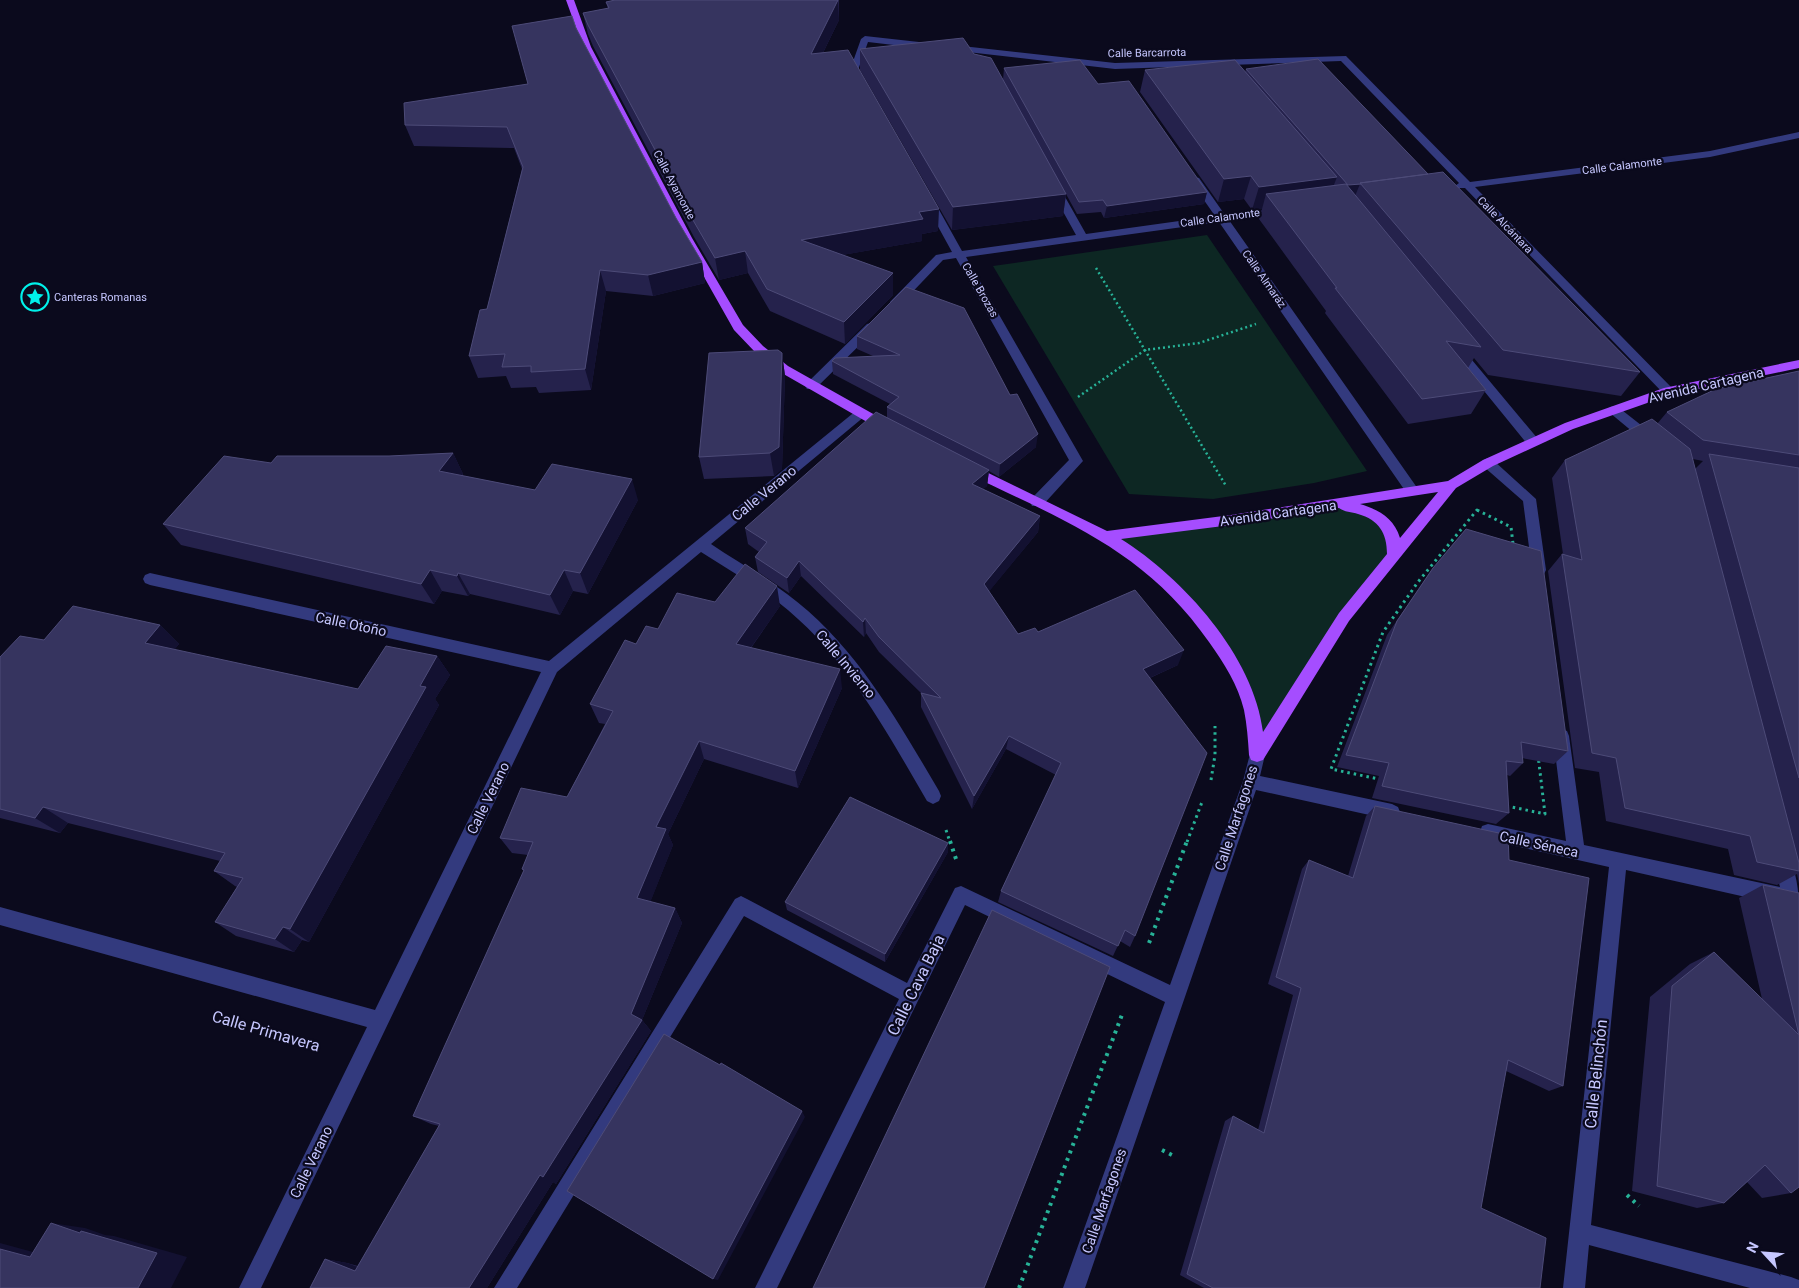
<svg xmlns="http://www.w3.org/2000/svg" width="1799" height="1288" viewBox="0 0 1799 1288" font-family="Roboto,sans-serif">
<rect width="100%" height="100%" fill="#0b0a1d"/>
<path fill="#0d2723" d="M1207,235L1367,471L1314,483L1213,499L1129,494L993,266Z
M1336,504L1379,519L1394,555L1344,617L1257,755L1248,696L1197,616L1105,536Z"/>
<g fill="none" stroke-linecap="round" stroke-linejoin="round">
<path stroke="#27b297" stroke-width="2.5" stroke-dasharray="2 3" stroke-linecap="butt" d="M1096,268L1226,486
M1078,397L1145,350L1199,343L1256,324"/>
<path stroke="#27b297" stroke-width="3" stroke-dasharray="2.5 4" stroke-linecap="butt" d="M1477,510L1511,527L1545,814L1331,769L1383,632L1418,582Z
M1211,780L1215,755V726
M946,830L950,842
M1187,842L1202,802"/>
<path stroke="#27b297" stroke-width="4" stroke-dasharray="3 5" stroke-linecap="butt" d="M950,841L956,859
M1149,943L1187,841
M1162,1150L1172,1155
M1627,1195L1639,1206
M1019,1288L1123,1012"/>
<path fill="#333a7e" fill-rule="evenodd" d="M865,36L928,43L932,46L928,49L868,42L858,70L865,81L860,84L857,83L850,70L861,39Z
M953,45L1115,63L1346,56L1470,182L1710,151L1799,132V138L1710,157L1475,187L1672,388L1674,391L1668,395L1664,394L1465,188H1456L1455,186L1459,183L1341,61L1115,69L950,50L949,48Z
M1195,177L1199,178L1225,215L1285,208L1286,210L1285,212L1281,213L1229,220L1418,489L1420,492L1418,495H1408L1219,222L966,257L1083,461L1042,506H1032L1030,502L1032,498L1069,460L956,258L943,260L900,305L896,306L890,302L936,255L952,252L924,201L925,199H933L962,251L1076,235L1050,188L1055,185L1060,188L1086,234L1215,216L1190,180Z
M871,323L875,324L877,327L875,330L815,389H807L805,386L807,383L867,324Z
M1458,347L1462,348L1538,439L1539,442L1538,445H1528L1454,354L1452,351Z
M1614,406L1618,407L1655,436L1656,439L1655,442H1645L1610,413L1608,410L1610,407Z
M861,409L867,413L865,416L711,544C736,561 763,576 787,594C855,644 897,720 939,791L941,796L939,801L933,804L927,801C885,729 845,654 778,602C754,584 727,569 701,552L557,672L261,1288H239L367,1027L0,925V907L375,1010L541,672L150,585L145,583L143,579L145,575L150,573L549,661L857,410Z
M1488,458L1493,460L1536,499L1546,570L1544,574L1539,576L1534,574L1532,570L1523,501L1483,466L1481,463L1483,460Z
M1561,729L1567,731L1569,736L1584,845L1780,887L1773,860L1776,854L1782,852L1788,854C1796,871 1799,890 1799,909L1626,870L1591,1225L1791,1277L1799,1280V1288H1750L1589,1245L1585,1288H1563L1609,867L1488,840L1482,838L1480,832L1482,826L1488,824L1566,841L1553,736L1555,731Z
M1257,748L1263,750L1265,755L1260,776L1392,804L1398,807L1400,812L1398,817L1392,820L1256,790L1085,1288H1063L1165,1002L965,905L777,1288H755L899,999L744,916L517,1288H494L735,899L741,896L747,899L907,983L955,888L961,886L1170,985L1243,781L1251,750Z"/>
<path fill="#a54dff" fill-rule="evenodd" d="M566,0H574L591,47L692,238L743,325L763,346L788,366L891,424L892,427L891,430H881L780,372L755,352L734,330L682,238L583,47Z
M1799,360V368L1670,395L1573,429L1493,466L1456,488L1349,621L1263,760L1257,762L1251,760L1249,755C1248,740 1247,725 1244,710C1238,685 1224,663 1209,642C1145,550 1063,520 966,473L964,470L966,467H976L1107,531L1231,515L1448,481L1483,460L1565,423L1664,388ZM1438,492L1400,538C1394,518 1379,510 1360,504ZM1339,508C1344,512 1352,512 1358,514C1379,520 1387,533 1387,554L1339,613L1263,732C1254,656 1183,578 1121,539L1231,525Z"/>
</g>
<path fill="#25224c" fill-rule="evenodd" d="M615,0H839V20L823,53L938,231L922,234V241L842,255L893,273V295L845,344L770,311L748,273L719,280L694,237L593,46L588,34L583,13L608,9L606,2Z
M576,28L676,218L702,262L705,283L653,296L606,291L591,390L539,393L536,387L511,388L506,376L478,378L469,356L487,309L522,169L514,148L414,146L405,125L528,84Z
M860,49L974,54L1003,80L1004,68L1098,84L1207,192L1204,204L1104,218L1101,212L1077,214L1066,194L1063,216L952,230L860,70Z
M1246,69L1428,174L1640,372L1621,396L1488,375L1474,358L1468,368L1486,390L1471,414L1408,424L1325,313L1326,311L1259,219L1262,209L1252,210L1244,199L1218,202L1140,92L1145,70L1245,72Z
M906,287L1036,447L999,477L989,471L987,486L983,489L1040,516L1038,532L989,591L1018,634L1038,632L1178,665L1150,678L1135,936L1130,947L1120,941L1113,956L998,902L1001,891L1056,775L1006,749L972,809L921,707V693L879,652L866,633L864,637L801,576L789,593L758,572L755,557L759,552L748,544L745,528L887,418V407L890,404L833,374L832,361L873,356L857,349V336Z
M782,353L785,376L782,469L774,476L704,479L699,457Z
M1799,371V884L1797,874L1777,885L1734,875L1728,849L1606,821L1599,772L1575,768L1548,571L1562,554H1563L1552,478L1565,460L1657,424L1667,412ZM1693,459L1703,461L1695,469Z
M453,453L463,474V476L535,490L638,500L588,594L573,591L560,615L470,594L468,596L442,591L434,604L181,545L163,524L271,463Z
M1433,568L1568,751L1554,764L1522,758L1523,763L1510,776L1507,775L1509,813L1496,824L1372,798L1379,776L1337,767L1387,635Z
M715,602L780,606L751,648L842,688L798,788L704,759L668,834L673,845L650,902L675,908L682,923L642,1020L651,1031L556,1184L553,1182L487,1288H310L325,1259L347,1263L358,1266L439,1126L431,1124L413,1116L524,871L522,869L528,855L512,853L500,838L567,797L605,724L599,723L590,704L636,644L658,629Z
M160,625L179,644L174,650L358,689L437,656L450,675L435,699L439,705L309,942L302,940L294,952L236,936L215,922L237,887L235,886L214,871L220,861L68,823L60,833L0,818V657L44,640Z
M1375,806L1509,860L1563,1086L1549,1091L1506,1071L1481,1208L1540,1288H1204L1180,1275L1225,1121L1233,1116L1258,1130L1293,995L1268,984L1302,869L1309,860L1348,876L1366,816Z
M948,852L885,962L787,910L785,902Z
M1763,885L1799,893V1187L1791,1193L1762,1198L1747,1182L1724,1203L1697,1208L1632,1191L1650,997L1690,964L1714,952L1762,999L1739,898Z"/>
<path fill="#131131" d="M838,0L839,20L812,75L811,54Z
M1251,176L1244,199L1218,202L1224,179Z
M1337,177L1328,200L1266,194L1262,209L1252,210L1259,187Z
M1360,184L1355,196L1343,198L1348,185Z
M1207,192L1204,204L1104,218L1107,206Z
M1066,194L1063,216L952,230L953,207Z
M939,209L938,231L922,234V241L803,262L801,240L919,212Z
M745,251L748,273L719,280L715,258Z
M702,262L705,283L653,296L648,275Z
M600,270L606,291L591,390L585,369Z
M893,273V295L845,344L844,322Z
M782,353L785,376L782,469L774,476L770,453Z
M1038,434L1036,447L999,477L1000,464Z
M453,453L463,474L450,492L439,471Z
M989,470L987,486L970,500L972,484Z
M632,479L638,500L588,594L580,573Z
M1040,516L1038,532L983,599L984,584Z
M799,561L801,576L789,593L787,578Z
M430,570L442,591L434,604L421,584Z
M564,570L573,591L560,615L550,595Z
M458,573L470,594L468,596L457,576Z
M777,586L780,606L740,663L736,644Z
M865,618L866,633L864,637L863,622Z
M160,625L179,644L164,662L145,643Z
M1184,650L1178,665L1138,683L1143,669Z
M437,656L450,675L435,699L439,705L309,942L290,929L420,686Z
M840,669L842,688L798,788L795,771Z
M1009,736L1006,749L972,809L974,796Z
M699,741L704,759L668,834L673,845L646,913L637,898L656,827Z
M43,807L68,823L60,833L35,818Z
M948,843V852L885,962V954Z
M675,908L682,923L642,1020L651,1031L556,1184L553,1182L487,1288H469L631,1014Z
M283,927L302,940L294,952L275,939Z
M802,1111L805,1117L718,1280L713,1279Z
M51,1223L85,1228L105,1235L114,1236L187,1257L171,1288H138L80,1233Z
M0,1243L66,1261L30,1257L0,1249Z
M325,1259L347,1263L376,1274L355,1271Z"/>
<path fill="#36345f" stroke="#4d4b78" d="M615,0H838L811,54L848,50L939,209L919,212L923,219L801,240L893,273L844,322L767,289L745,251L715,258L690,215L588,25L583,13L609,8L606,2Z
M572,16L576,28L676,218L702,262L648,275L600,270L585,369L531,372V366L502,367L505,354L469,356L480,310L487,309L523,167L507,127L405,125L404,103L528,84L512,26Z
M963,38L974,54L991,58L1066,194L953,207L860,49Z
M1318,59L1428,174L1360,183L1361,184L1348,185L1246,69Z
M1080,60L1098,84L1129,81L1207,192L1107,206L1103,200L1079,202L1004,68Z
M1235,60L1337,177L1259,187L1251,176L1224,179L1145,70Z
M1443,172L1640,372L1503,350L1360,183Z
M1346,184L1481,347L1446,341L1486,390L1422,399L1335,288H1337L1266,194Z
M906,287L964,308L1010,395L1017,394L1038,434L1000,464L887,407L899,397L832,361L835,358L900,355L857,336Z
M778,350L782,353L779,447L770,453L699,457L709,353Z
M1799,371V455L1703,440L1667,412L1716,389Z
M876,412L989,470L972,484L1040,516L984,584L1018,634L1035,628L1038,632L1135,590L1184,650L1143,669L1207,753L1135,936L1125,930L1118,946L1001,891L1061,763L1009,736L974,796L921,693L941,698L879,637L865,618L863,622L799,561L787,578L755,557L767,542L745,528Z
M1652,419L1690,449L1799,863V871L1757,862L1750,836L1625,808L1616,758L1592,753L1562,554L1582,560L1565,460Z
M453,453L439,471L535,490L552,464L632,479L580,573L564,570L550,595L458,573L457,576L430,570L421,584L163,524L224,456L271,463L277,456H389Z
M1709,454L1799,468V778Z
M1466,529L1541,551L1568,751L1521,742L1523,763L1506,761L1509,813L1382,786L1389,763L1346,755L1397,621L1433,568Z
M745,564L777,586L736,644L840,669L795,771L699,741L656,827L666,829L637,898L675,908L631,1014L642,1020L543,1177L540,1175L469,1288H310L325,1259L355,1271L440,1124L413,1116L524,870L522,869L533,842L500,838L521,788L567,797L613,711L590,704L625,640L636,644L646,626L658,629L677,593L715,602Z
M73,606L160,625L145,643L358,689L386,646L437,656L420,686L426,687L290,929L283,927L275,939L215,922L243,878L214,871L225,853L43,807L35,818L0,809V657L20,636L44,640Z
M850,797L948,843L885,954L785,902Z
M1375,806L1508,835L1509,860L1589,878L1563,1086L1508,1060L1481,1208L1546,1238L1540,1288H1213L1187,1274L1233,1116L1264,1133L1301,988L1276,977L1309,860L1353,878Z
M1763,885L1799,893V1187L1791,1193L1765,1165L1724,1203L1657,1186L1672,986L1714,952L1799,1035Z
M992,910L1110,967L984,1288H813Z
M664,1034L720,1065L721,1063L802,1111L713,1279L567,1191Z
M51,1223L80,1233L81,1231L157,1253L138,1288H0V1249L30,1257Z"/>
<defs>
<g id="sight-ring" transform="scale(1.4375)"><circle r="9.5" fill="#0b0a1d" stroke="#00f1ea" stroke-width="1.5"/><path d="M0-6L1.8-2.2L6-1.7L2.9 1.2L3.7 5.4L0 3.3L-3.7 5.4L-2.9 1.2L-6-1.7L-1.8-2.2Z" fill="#00f1ea"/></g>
</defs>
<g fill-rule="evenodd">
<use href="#sight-ring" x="35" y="297"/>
</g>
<g text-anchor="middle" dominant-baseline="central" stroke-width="4.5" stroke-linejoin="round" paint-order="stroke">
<g font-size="11" fill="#c6c7ff" stroke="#0b0a1d">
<text transform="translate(1147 53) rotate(-1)">Calle Barcarrota</text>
<text transform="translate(1622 166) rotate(-7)">Calle Calamonte</text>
<text transform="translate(674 185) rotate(62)">Calle Ayamonte</text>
<text transform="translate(1220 218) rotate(-8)">Calle Calamonte</text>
<text transform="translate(1505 225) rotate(46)">Calle Alcántara</text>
<text transform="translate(1264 279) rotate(55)">Calle Almaráz</text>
<text transform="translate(980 290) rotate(60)">Calle Brozas</text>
</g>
<g font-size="11" fill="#c6c7ff" stroke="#0b0a1d" text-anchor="start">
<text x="54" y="297">Canteras Romanas</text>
</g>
<g font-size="14" fill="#c6c7ff" stroke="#0b0a1d">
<text transform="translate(1706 385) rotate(-13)">Avenida Cartagena</text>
<text transform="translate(764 493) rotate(-39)">Calle Verano</text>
<text transform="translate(1278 513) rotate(-8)">Avenida Cartagena</text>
<text transform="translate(351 624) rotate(12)">Calle Otoño</text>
<text transform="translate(846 664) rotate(50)">Calle Invierno</text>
<text transform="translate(488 798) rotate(-64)">Calle Verano</text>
<text transform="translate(1236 818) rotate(-72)">Calle Marfagones</text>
<text transform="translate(1539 844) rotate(12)">Calle Séneca</text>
<text transform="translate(311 1162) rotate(-64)">Calle Verano</text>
<text transform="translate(1104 1201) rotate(-71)">Calle Marfagones</text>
</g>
<g font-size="16" fill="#c6c7ff" stroke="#0b0a1d">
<text transform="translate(916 985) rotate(-64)">Calle Cava Baja</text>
<text transform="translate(266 1031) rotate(16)">Calle Primavera</text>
<text transform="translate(1596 1074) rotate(-84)">Calle Belinchón</text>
</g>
</g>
<g transform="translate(1764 1253) rotate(296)" stroke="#0b0a1d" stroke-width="4" paint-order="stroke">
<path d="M0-4L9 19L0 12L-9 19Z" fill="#c6c7ff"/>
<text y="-8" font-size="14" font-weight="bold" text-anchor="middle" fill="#c6c7ff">N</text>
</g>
</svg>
